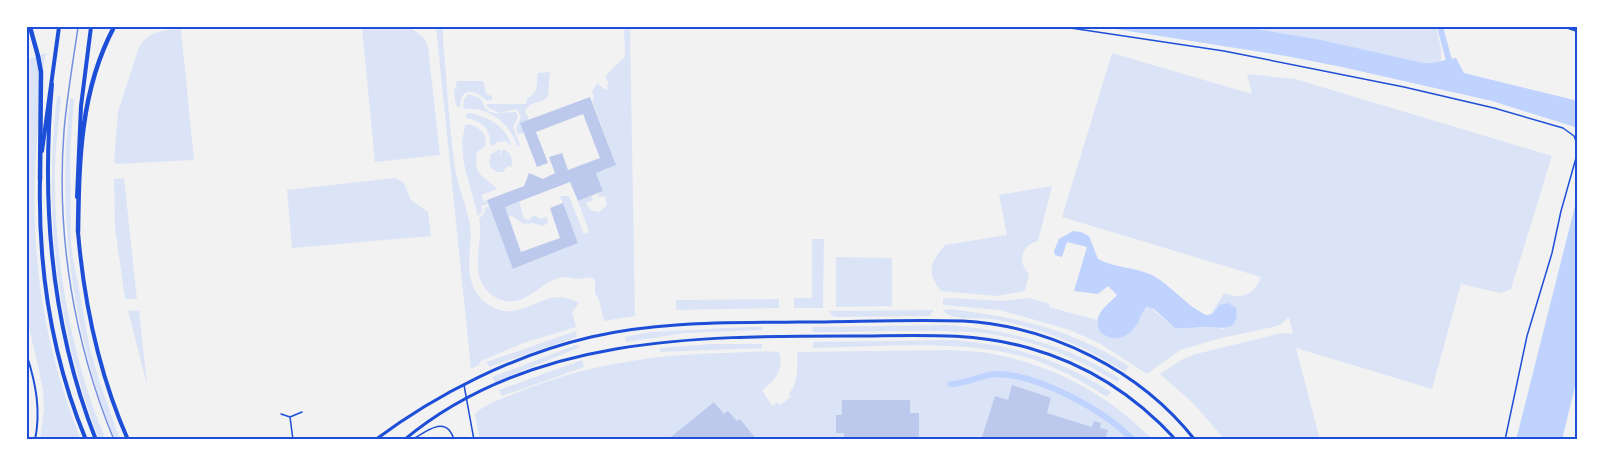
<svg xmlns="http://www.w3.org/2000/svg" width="1605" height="467" viewBox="0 0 1605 467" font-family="'Golos Text',sans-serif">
<rect width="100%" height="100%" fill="#f2f2f2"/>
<path fill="#dbe4f7" d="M436,27H443V41C447,83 449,126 455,168C458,188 467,206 470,225C473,243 466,262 471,280C474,290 479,299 489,305C524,327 543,282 579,303L572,312L576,327L523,343L479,362L480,364L471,369Z
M624,27H630L635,316L604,321L599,300L595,293V280C588,275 585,279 577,279C573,278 569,277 564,277C547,279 537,293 522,299C504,307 483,294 479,275C475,256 483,238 479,219L485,212L484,208L489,206L514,269L578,243L560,196H569L584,234L589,232L578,201L592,196L593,200L586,203C589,210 592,211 599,212L607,205L605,196L599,197L598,194L603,191L596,173L616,165L592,100L594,98L592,92L597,83L606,90L608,88L607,86L609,83L605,77C611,70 617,63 625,57Z
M1245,27H1436L1441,48V60L1433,64L1424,63L1317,39Z
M410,28C418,33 425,37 428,46L440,155L375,162L362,29Z
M181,29L194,160L116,164L114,161L118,112L139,47C148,31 164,30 181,29Z
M46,53C41,73 41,96 39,117C27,231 38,332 81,440H40L44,409L43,389L27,318V62L31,58Z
M1112,53L1252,94L1247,74L1295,79L1552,156L1511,289L1500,293L1461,284L1432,389L1296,348L1320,440H1225L1194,404L1160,374L1183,359L1196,354L1282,333L1293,334L1289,317L1281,324L1273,327L1221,338L1180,350L1147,374L1099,343L1070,330L1000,310L943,305V299L950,298L1002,301L1029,298L1050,304L1049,307L1097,320V327L1138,322L1144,309L1150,307L1175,328L1211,327L1224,329L1219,305L1210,315L1224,293C1242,300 1254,295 1261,277L1062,217Z
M550,72L548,96C540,106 532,99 525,111L529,120L520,123L524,133L518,134L516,128L521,117L517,109L499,113L487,107V104H526L527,98C539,94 536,83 538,73Z
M457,81H483L486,94L492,96V100L487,101C475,89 460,86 460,108L456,105L454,92Z
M468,94L480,98C482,101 483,104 485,107C492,118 506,111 516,112L518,117L513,127L520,145L518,147C509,123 490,106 463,109L464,100Z
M57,96L61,97C59,119 56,142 55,165C53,254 71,359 106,440H99C57,329 43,214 57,96Z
M70,98L74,99L70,153L71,246L90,349L99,380L120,440H115C71,332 57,214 70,98Z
M470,113C489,118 506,125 511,146L506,141L497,142L493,146L490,144C491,128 481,121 466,118V114Z
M468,124C480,127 488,134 485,146L477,152C473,176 483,175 497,189L481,195L484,202L487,200L488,204L481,206L483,211L478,216L464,164L462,142L465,125Z
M500,149L501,157L502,149C510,151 514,158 511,167L508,166L504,170V172H498L491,168L489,163L491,154Z
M124,178L137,299H125L115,228L114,179Z
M395,178L404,183L411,200L428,212L431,236L292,248L287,190Z
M1052,186L1038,241C1021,245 1017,262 1029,274L1025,291L997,296L941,291C926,271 930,263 945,245L1007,235L999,195Z
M519,201L524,219L529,220L534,215L540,219L547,217L548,223L543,226L533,223L524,224L512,216H508L505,207Z
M812,239H824L823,308H794V298H812Z
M836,257L892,258V306L836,307Z
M779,299V308L676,310V300Z
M951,309C1020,318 1069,328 1129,366L1125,372C1084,346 1040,327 991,319C978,317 951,322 943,310Z
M139,310L147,385L128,311Z
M934,310L929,316L837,317L832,316L829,311Z
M948,325C1010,330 1068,345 1120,379L1117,382C1074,355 1022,335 970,332C918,329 865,332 813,332L812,327Z
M747,327H762V330L685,333L626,342L625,337L649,332Z
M576,331L577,337L489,367L486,362Z
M955,340C1017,346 1059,359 1111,392L1107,397C1081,380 1055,366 1025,357C960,339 880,347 813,348V342Z
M710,344H762V348L660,352V348Z
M576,345L580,347L495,382L492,377Z
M947,350C964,351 982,351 998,355C1057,367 1111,397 1153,440H480L475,414C484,404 503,399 516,393C584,365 654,354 728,353C745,352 762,351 779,352C784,370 776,380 762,390L772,406L777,402L780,405L791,397L789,394C799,381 797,367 797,352Z
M582,360L584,367L502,396L499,390Z"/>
<path fill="#bfd3fe" d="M1103,27H1245L1317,39L1424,63C1435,64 1445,59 1456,58L1464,73L1578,101V128L1492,101L1342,67L1286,56Z
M1578,194V374L1562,440H1516Z
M1073,231L1081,232L1089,236L1098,259C1115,268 1135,267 1152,275C1171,285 1185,305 1206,315L1212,314L1219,305L1228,303L1236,308C1240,335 1219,326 1204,327C1194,327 1185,329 1175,328L1154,309L1147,307C1141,312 1141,318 1137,324C1127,339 1114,343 1100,332C1091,315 1107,306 1117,295L1108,286L1098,294L1074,291L1087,247L1067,242L1062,257L1055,255L1054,251L1059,239Z"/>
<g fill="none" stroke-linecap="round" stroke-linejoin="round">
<path stroke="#bfd3fe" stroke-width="6" d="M1440,27L1450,64
M951,384C966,384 980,375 996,374C1038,374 1104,410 1133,440"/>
</g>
<path fill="#bdc9ec" d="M590,97L616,165L596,173L603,191L578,201L570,182L505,207L521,252L560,238L550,208L563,203L578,243L513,269L487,200L524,186L529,173L543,179L555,173L549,157L562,153L568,170L600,158L583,114L536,132L548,163L537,167L520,123Z
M1012,385L1051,398L1047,413L1092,427L1094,421L1101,423L1100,428L1108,430L1105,440H981L995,396L1008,400Z
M842,400H910V413H919V438L844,440V433H836V415H842Z
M714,402L724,414L728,411L737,421L740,419L757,440H667Z"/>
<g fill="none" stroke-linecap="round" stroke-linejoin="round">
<path stroke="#1d4ed8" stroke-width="1.5" d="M1064,27L1224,51L1404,87L1494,108L1563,128L1574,136L1578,146
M1505,440L1527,336L1552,253L1561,211L1578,151"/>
<path stroke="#1d4ed8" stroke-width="1.5" d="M464,385L474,440
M412,440C426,431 447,414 454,440"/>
<path stroke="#1d4ed8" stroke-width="1.5" d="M281,414L290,417L302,412
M290,417L293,440"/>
<path stroke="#1d4ed8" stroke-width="2" d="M27,356C36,384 41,411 35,440"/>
<path stroke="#1d4ed8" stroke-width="3" d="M375,440C438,393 514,355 591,337C659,321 730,323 799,322C853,322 908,319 963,321C1051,326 1140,370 1195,440
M404,440C529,336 695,336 849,336C909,336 970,331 1029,348C1086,364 1136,396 1176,440"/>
<path stroke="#1d4ed8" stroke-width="4" d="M52,84C41,206 51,326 96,440
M42,151L59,27
M40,179C38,268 52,358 86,440
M77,197L81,106L91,27
M78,232C84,303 99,374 128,440"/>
<path stroke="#1d4ed8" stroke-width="4.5" d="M30,27L38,56L41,72L40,180
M1569,27L1578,30
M78,232C79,161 80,91 114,27"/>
<path stroke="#7290e2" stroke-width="1.5" d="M78,27C73,62 67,96 64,131C56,236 74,343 114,440"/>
</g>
<rect width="1605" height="467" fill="none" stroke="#ffffff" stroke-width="57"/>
<rect x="28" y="28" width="1548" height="410" fill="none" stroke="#1d4ed8" stroke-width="2"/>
</svg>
